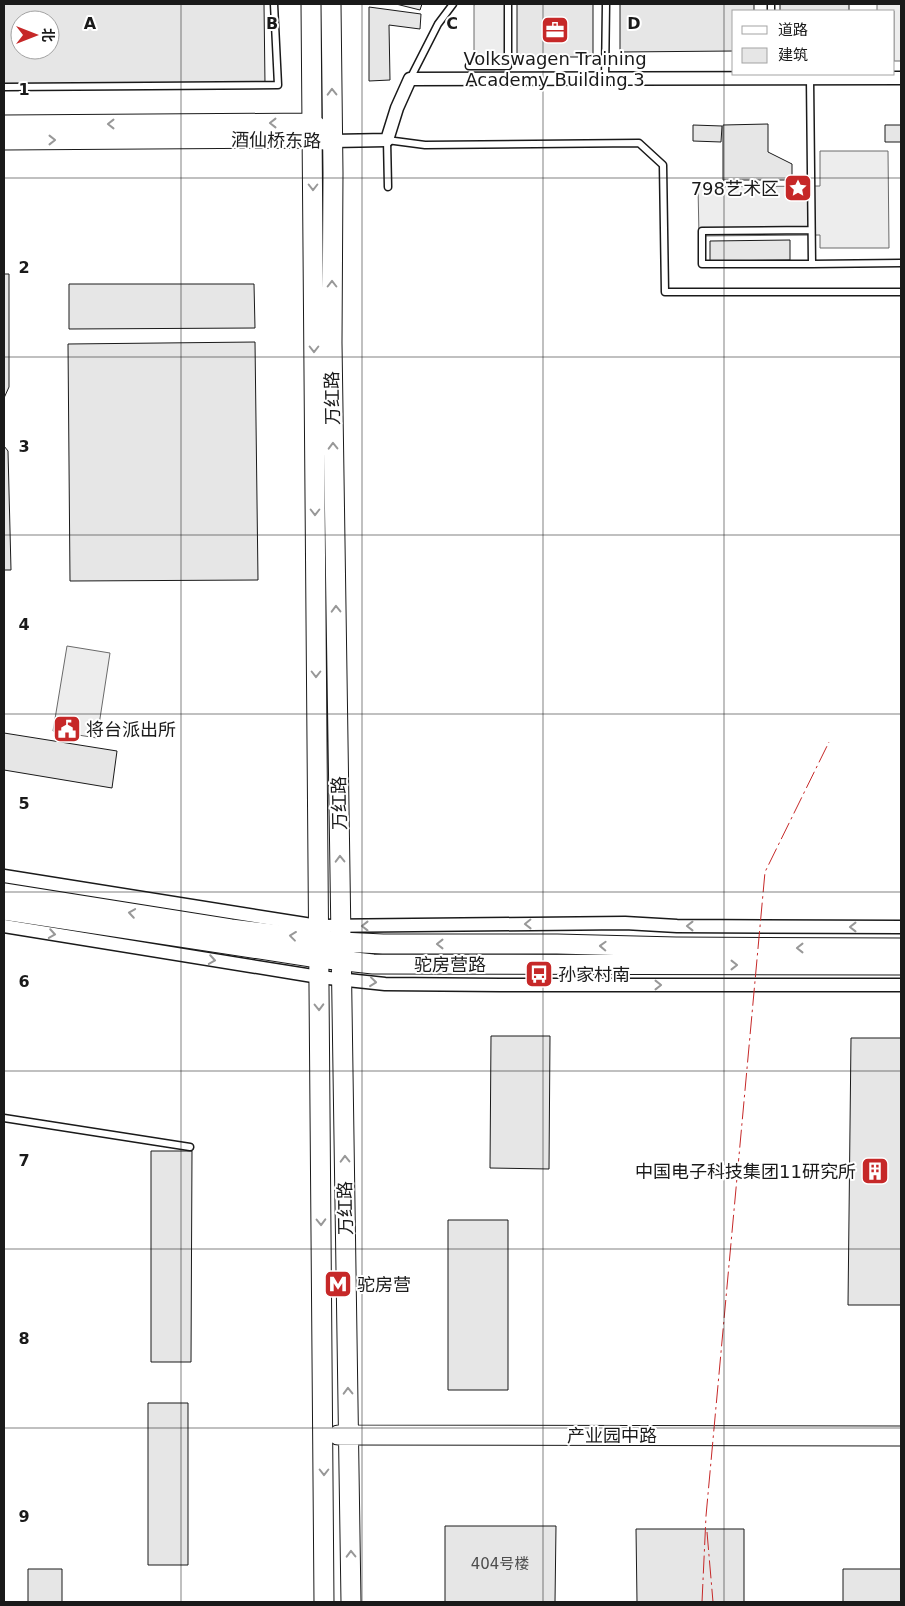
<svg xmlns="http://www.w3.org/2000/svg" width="905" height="1606" viewBox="0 0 905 1606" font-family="'DejaVu Sans','Noto Sans SC',sans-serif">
<rect width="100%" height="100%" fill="#fff"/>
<path fill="#ededed" stroke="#6a6a6a" d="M476,4H505L506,63H474V5Z
M877,4H901V61H894V11H877Z
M820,151H888L889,248H820V235L699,236L698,187L820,186Z
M67,646L110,653L97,738L53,731Z"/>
<path fill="#e6e6e6" stroke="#1a1a1a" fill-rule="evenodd" d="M4,4H264L265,84L4,87ZM20,20H50V50H20Z
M396,4H422L420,10Z
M517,4H593V57H517Z
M620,4H754V11H734V51L620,52Z
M780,4H849V11H780Z
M369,7L421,14L420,29L389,25L390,80L369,81Z
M768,124V152L792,164V180H723V125Z
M693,125L722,126L721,142L693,141Z
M885,125H901V142H885Z
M790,240V260L710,261V241Z
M4,274H9V387L4,398Z
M69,284H254L255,328L69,329Z
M255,342L258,580L70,581L68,344Z
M4,418V446L8,451L11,570H4Z
M4,733L117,751L112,788L4,770Z
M491,1036H550L549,1169L490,1168Z
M851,1038H901V1305H848Z
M151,1151H192L191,1362H151Z
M448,1220H508V1390H448Z
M148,1403H188V1565H148Z
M445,1526H556L555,1602H445Z
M636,1529H744V1602H637Z
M28,1569H62V1602H28Z
M843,1569H901V1602H843Z"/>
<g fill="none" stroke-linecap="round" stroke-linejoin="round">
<g stroke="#1a1a1a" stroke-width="9">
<path id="lane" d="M771,4V11
M469,66H508V4
M410,79L438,24L453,4
M605,79L606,4
M810,79L812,264L901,263
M4,87L278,85L274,4
M388,187L387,140L425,145L639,143L663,165L665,292H901
M811,230L702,231V264H812
M4,1118L190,1147"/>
</g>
<g stroke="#1a1a1a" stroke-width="15">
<path id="street" d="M332,141L387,140L397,108L410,79L901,78
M4,876L318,926L625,923L677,926L901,927
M4,926L319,977L385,984L500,985H901"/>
</g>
<g stroke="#1a1a1a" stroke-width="21">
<path id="secondary" d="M311,4L324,1602
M331,4L333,173L332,343L351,1602
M4,125L313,123L320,130
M4,140L313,138L324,140
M4,893L231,929L341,942L383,944H557L676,947L901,948
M4,910L318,958L373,964L901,965
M338,1435L901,1436"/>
</g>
<use href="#lane" stroke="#fff" stroke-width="6"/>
<use href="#street" stroke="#fff" stroke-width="12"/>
<use href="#secondary" stroke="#fff" stroke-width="19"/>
<path stroke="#c62828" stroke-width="1" stroke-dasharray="18 4 2.5 4" stroke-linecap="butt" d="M707,1532L713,1602
M702,1602L706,1516L765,872L829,742"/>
</g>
<defs><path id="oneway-chevron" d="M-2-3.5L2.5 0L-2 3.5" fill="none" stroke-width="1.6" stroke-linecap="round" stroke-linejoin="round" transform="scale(1.25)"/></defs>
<g stroke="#989898">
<use href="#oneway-chevron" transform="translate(332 92) rotate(-91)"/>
<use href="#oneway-chevron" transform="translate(273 123) rotate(180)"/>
<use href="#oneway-chevron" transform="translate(111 124) rotate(180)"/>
<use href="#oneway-chevron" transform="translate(52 140)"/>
<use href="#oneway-chevron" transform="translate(313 187) rotate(90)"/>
<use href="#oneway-chevron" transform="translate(332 284) rotate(-90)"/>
<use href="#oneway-chevron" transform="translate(314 349) rotate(90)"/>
<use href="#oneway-chevron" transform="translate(333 446) rotate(-91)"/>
<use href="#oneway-chevron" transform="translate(315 512) rotate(90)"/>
<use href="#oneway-chevron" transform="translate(336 609) rotate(-91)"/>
<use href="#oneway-chevron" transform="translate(316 674) rotate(90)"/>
<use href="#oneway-chevron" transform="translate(340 859) rotate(-91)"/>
<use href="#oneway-chevron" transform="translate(132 913) rotate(-171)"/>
<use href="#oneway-chevron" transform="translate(528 924) rotate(179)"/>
<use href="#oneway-chevron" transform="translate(365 926) rotate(180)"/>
<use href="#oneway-chevron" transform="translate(690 926) rotate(-180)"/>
<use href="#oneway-chevron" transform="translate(853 927) rotate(-180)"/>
<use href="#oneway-chevron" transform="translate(52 934) rotate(9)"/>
<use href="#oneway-chevron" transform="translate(293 936) rotate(-173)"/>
<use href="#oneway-chevron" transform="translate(440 944) rotate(-180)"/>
<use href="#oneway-chevron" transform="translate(603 946) rotate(-178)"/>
<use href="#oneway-chevron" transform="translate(800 948) rotate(-180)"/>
<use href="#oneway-chevron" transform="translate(212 960) rotate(9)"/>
<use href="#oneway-chevron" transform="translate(734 965)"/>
<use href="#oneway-chevron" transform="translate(373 982) rotate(6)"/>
<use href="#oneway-chevron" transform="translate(658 985)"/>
<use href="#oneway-chevron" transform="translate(319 1007) rotate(89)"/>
<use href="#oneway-chevron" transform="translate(345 1159) rotate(-91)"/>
<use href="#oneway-chevron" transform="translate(321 1222) rotate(89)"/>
<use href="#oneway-chevron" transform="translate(348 1391) rotate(-91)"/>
<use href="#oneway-chevron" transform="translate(324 1472) rotate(90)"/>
<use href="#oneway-chevron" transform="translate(351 1554) rotate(-91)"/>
</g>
<path fill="none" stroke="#1a1a1a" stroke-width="1" stroke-opacity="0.55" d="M181,4V1602M362,4V1602M543,4V1602M724,4V1602M4,178H901M4,357H901M4,535H901M4,714H901M4,892H901M4,1071H901M4,1249H901M4,1428H901"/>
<defs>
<g id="office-square" transform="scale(1.4375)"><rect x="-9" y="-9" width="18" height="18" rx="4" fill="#c62828" stroke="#fff"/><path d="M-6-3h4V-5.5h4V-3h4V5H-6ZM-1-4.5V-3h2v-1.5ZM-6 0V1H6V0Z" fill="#fff"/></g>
<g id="sight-square" transform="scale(1.4375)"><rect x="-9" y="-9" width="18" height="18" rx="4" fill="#c62828" stroke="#fff"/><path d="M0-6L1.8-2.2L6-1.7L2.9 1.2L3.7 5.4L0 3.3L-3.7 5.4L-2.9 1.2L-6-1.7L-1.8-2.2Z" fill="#fff"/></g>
<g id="civic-square" transform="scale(1.4375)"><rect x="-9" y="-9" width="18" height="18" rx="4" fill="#c62828" stroke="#fff"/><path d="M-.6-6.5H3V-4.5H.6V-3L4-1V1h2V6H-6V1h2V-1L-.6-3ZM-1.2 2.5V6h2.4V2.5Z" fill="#fff"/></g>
<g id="bus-square" transform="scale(1.4375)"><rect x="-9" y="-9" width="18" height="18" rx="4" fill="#c62828" stroke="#fff"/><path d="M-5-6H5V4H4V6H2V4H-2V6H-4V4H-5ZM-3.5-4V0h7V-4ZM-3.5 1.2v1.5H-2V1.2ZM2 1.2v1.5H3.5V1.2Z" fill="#fff"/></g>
<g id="building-square" transform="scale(1.4375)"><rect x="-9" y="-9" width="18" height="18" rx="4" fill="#c62828" stroke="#fff"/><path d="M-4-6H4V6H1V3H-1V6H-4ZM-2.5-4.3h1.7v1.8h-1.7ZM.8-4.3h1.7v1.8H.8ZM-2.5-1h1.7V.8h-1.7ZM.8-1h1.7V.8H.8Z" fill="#fff"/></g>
<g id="metro-square" transform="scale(1.4375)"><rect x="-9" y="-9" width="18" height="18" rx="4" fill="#c62828" stroke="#fff"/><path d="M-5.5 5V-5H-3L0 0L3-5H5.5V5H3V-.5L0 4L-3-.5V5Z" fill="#fff"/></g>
</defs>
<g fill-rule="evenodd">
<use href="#office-square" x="555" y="30"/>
<use href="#sight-square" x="798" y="188"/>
<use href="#civic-square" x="67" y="729"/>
<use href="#bus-square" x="539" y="974"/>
<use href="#building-square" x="875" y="1171"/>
<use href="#metro-square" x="338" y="1284"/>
</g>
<g text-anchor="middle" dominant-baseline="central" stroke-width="4" stroke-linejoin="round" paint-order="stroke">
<g font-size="15" fill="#4d4d4d">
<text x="500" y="1564">404号楼</text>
</g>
<g font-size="18" fill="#1a1a1a" stroke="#fff" text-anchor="start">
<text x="555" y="58" text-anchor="middle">Volkswagen Training<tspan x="555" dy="21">Academy Building 3</tspan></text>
<text x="779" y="188" text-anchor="end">798艺术区</text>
<text x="86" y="729">将台派出所</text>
<text x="558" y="974">孙家村南</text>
<text x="856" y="1171" text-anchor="end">中国电子科技集团11研究所</text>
<text x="357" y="1284">驼房营</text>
</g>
<g font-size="18" fill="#1a1a1a" stroke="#fff">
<text transform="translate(276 140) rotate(1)">酒仙桥东路</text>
<text transform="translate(332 398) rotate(-91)">万红路</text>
<text transform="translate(339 803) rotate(-91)">万红路</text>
<text x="450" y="964">驼房营路</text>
<text transform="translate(345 1208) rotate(-91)">万红路</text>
<text x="612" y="1435">产业园中路</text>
</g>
</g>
<g font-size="16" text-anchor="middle" font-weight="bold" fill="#1a1a1a" stroke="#fff" stroke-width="4" stroke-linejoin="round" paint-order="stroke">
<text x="90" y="29">A</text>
<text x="272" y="29">B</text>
<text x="452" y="29">C</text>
<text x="634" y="29">D</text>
<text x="24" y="95">1</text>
<text x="24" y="273">2</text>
<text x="24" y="452">3</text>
<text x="24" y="630">4</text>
<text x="24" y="809">5</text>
<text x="24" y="987">6</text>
<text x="24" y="1166">7</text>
<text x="24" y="1344">8</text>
<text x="24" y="1522">9</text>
</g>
<rect width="905" height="1606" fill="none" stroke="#1a1a1a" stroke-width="10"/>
<rect x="732" y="10" width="162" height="65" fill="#ffffff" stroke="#a3a3a3"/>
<rect x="742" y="26" width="25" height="8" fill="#ffffff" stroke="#a3a3a3"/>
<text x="778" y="35" font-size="15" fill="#1a1a1a">道路</text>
<rect x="742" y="48" width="25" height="15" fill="#e6e6e6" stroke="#a3a3a3"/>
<text x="778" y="60" font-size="15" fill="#1a1a1a">建筑</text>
<g transform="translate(35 35) rotate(90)"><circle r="24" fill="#ffffff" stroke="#a3a3a3"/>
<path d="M0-4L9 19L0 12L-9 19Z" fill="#c62828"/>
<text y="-8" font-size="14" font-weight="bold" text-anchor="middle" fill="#1a1a1a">北</text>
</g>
</svg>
